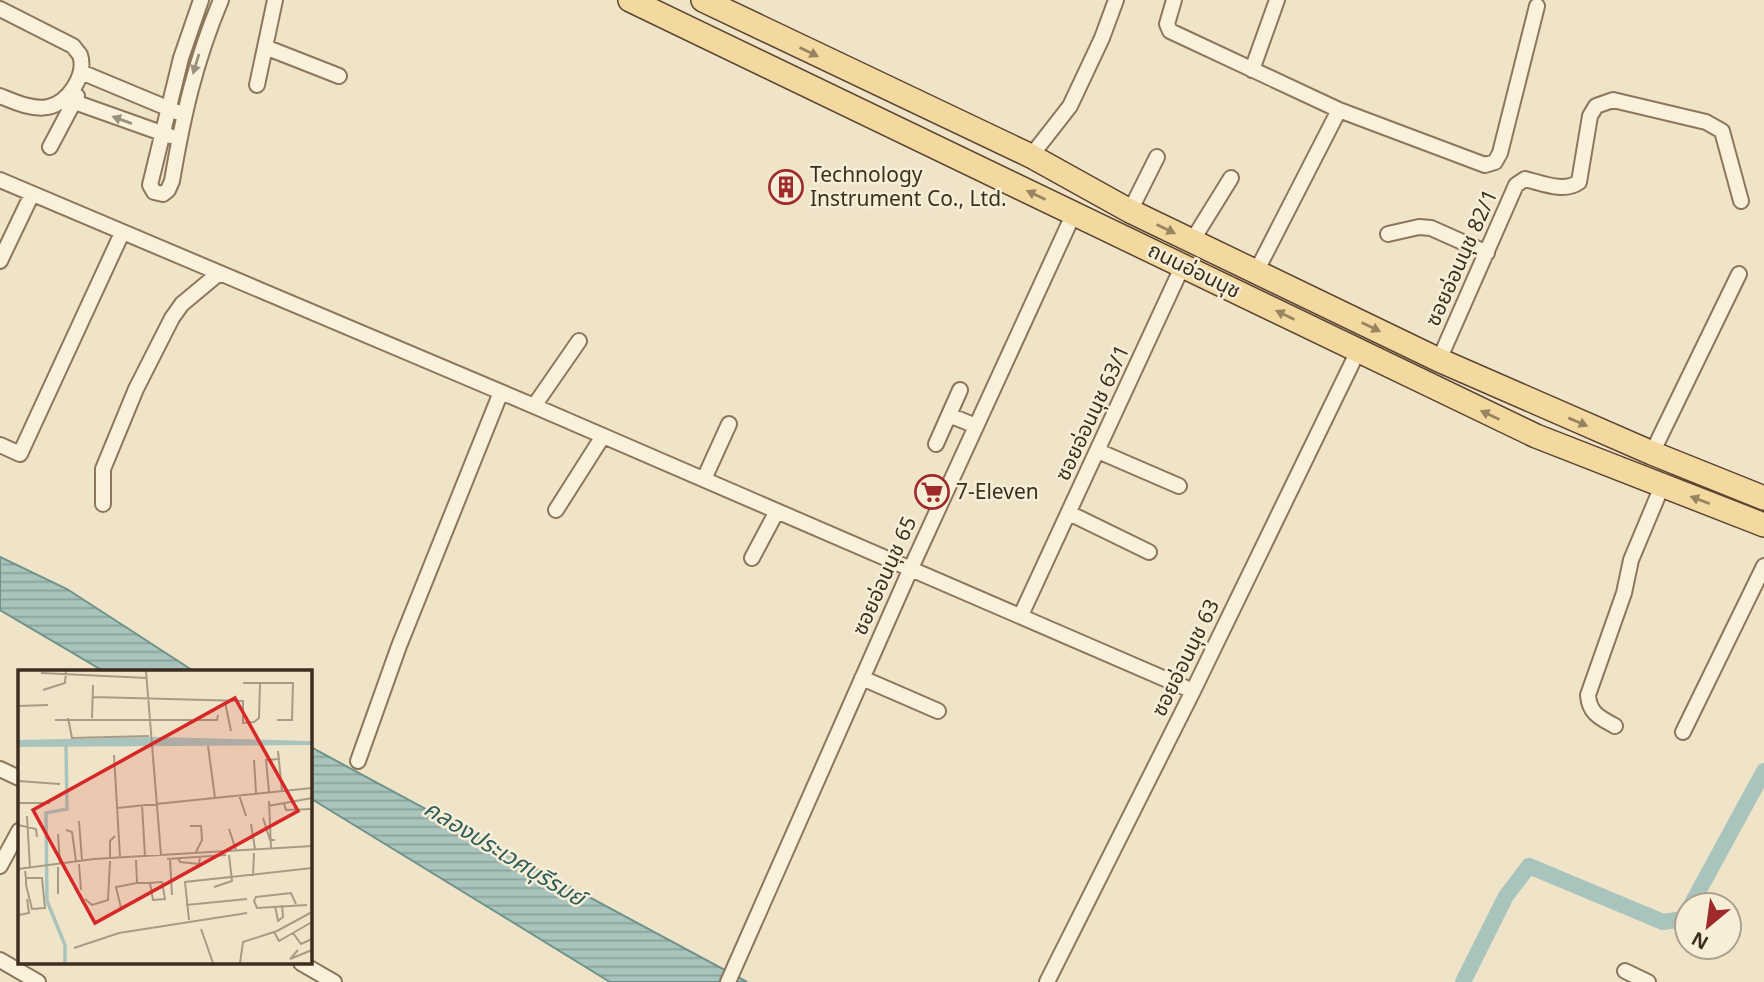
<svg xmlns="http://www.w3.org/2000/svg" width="1764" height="982" viewBox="0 0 1764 982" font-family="Georgia,'Noto Sans Thai',serif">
<defs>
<pattern id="water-rules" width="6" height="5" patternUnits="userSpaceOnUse" patternTransform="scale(1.75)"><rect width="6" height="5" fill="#a9c4bc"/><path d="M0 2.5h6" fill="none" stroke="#8ba098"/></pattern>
</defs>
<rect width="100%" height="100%" fill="#f0e4c8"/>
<path fill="url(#water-rules)" stroke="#6f938a" stroke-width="2" d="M0,557L67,589L195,672H105L0,610Z
M310,746L318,751L747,982H610L310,798Z"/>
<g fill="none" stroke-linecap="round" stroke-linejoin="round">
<path stroke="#a9c4bc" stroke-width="16" d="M1691,905L1764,771
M1463,982L1506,896L1529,866L1663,922L1683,919L1687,912"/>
<g stroke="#8d765c" stroke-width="18">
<path id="street" d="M201,0L181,58L150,185L154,192L163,194L168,190L172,181C183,116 195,62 221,0
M1174,0L1167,24L1170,31L1339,110
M0,9L73,46C75,49 78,52 80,55C87,75 68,103 48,107C32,110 15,102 0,96
M265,47L339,76
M1252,70L1277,0
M81,72L177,112
M257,85L275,0
M66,99L170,136
M50,147L77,96
M1031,156L1070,106L1102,38L1116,0
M0,180L534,406L1193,691
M1130,211L1157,157
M1388,234L1419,227L1431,228L1487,253
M1192,241L1231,178
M0,261L32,194
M1256,272L1339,110L1485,165L1495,162L1500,153L1537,6
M1439,360L1516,185L1525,179C1542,183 1564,193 1579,182L1590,116L1596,106L1613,100L1706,122L1722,131L1741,201
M534,406L579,341
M949,415L976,426
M936,444L960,390
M0,445L20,454L122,233
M1098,451L1179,486
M1652,453L1739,274
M704,479L729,424
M103,504V469L136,389L172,318L182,304L218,274
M556,510L603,436
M1069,513L1149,552
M752,558L777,511
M1021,615L1183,265
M862,678L938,711
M1615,726C1600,718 1589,713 1588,695L1624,593L1631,560L1662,486
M1683,732L1764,566
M358,761L399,646L501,392
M0,769L19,778
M0,866L19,831
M0,960L38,982
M301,963L334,982
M1625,971L1648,982
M728,982L911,568L1074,213
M1047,982L1193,691L1358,351"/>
</g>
<g stroke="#5b4430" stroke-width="26">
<path id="primary" d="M630,0L1536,436L1764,525
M703,0L1031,156L1130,211L1439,360L1652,453L1764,498"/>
</g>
<use href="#street" stroke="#faf1dc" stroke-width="14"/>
<use href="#primary" stroke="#f3d9a0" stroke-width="23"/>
</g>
<defs><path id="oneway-solid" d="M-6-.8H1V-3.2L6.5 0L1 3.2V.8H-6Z" transform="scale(1.75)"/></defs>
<g fill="#988460">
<use href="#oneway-solid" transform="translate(809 52) rotate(26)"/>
<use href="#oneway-solid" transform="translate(1036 195) rotate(-155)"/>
<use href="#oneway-solid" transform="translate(1166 229) rotate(26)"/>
<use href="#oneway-solid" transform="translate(1285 315) rotate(-154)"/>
<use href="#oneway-solid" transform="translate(1371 327) rotate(26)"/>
<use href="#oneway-solid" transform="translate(1490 415) rotate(-155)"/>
<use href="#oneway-solid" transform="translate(1578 422) rotate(23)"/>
<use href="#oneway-solid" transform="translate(1700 500) rotate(-159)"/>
</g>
<g fill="#9c907e">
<use href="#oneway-solid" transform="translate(196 64) rotate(107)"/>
<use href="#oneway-solid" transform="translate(122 120) rotate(-160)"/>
</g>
<defs>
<g id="building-ring" transform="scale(1.75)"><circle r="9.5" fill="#f7eed8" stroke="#9e2a2b" stroke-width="1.5"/><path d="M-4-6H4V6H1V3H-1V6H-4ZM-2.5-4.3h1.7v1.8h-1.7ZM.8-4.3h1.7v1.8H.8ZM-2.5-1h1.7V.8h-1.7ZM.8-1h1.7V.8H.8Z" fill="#9e2a2b"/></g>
<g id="supermarket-ring" transform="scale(1.75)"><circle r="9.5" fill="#f7eed8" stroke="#9e2a2b" stroke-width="1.5"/><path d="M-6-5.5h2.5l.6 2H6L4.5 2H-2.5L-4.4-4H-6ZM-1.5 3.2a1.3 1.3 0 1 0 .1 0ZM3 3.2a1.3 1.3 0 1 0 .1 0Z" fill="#9e2a2b"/></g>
</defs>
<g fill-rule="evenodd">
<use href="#building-ring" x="786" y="187"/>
<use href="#supermarket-ring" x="932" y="492"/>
</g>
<g text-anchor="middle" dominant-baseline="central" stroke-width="5" stroke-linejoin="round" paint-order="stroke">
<g font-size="21" fill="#3d2e20" stroke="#f7eed8" text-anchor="start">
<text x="810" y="175">Technology<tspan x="810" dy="24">Instrument Co., Ltd.</tspan></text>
<text x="956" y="492">7-Eleven</text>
</g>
<g font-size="21" fill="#3d2e20" stroke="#f7eed8">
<text transform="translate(1462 258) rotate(-66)">ซอยอ่อนนุช 82/1</text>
<text transform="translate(1194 271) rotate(26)">ถนนอ่อนนุช</text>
<text transform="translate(1093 413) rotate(-65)">ซอยอ่อนนุช 63/1</text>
<text transform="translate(885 576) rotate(-66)">ซอยอ่อนนุช 65</text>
<text transform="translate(1186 658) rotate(-64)">ซอยอ่อนนุช 63</text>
</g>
<g font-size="23" font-style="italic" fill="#2f5d5a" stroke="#f7eed8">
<text transform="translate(504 854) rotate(31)">คลองประเวศบุรีรมย์</text>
</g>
</g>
<g transform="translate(18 670)">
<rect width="294" height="294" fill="#f0e4c8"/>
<path d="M139,67L294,71V75L0,77V70Z" fill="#a9c4bc"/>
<path fill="none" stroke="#a9c4bc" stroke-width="3.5" d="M29,231L28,143L49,139L48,75M29,231L47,275V293"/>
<path fill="none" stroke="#a89b85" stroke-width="2" d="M128,1L143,185M23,3L129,8M225,13H275L274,50H259M25,20L47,13L48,1M75,27L225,31V53L236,52L241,48L242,13M207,32L213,61M0,36L30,35M50,48L54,68L131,66M74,48L75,15M37,50H199L200,45M190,76L197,128M260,81L264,121M96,85L102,187M236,90L238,123M0,111L42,114M251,122L248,90L262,89M221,125L228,146M251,131L253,178M0,133H32M266,134L268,140L294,139M124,135L127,186M250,136L294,128M99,138L294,118M9,146L12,198M245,148L252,170H257M61,151L64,190M233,154L237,179M0,155L18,159L19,167M172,156H183L184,170L178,182M211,159L218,180M48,160L54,162L58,191M40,164L42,193M92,188V171L97,166M160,188L162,192L181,194L182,187M149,189L208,185M152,189L154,225M61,194L63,220M40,197V224M0,199L76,189L294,176M7,201L8,208V215L14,239L27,238L24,208H8M235,206L236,183M119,213H132L142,212H144L147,229L135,230L132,213M196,217L214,211L211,185M67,229L74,235L90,230L92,191M278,234L273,223L238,227L236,231L239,238L289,235M168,235L229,229M257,236L260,251L265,247L264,235M103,238L98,217L119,213L118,190M1,245L11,243L9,229M171,250L167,212L294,198M183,259L195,293M256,262L261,271L294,252M275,263L283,274L294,269M56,278L101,263L229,243M280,280L272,289L294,280M222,293L225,272L259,261L294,242"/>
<path fill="#d62828" fill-opacity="0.15" stroke="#d62828" stroke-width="3.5" d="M217,28L280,141L77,253L15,140Z"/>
<rect width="294" height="294" fill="none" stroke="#3d2e20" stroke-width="3.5"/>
</g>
<g transform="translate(1708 926) rotate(209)"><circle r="33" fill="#f7eed8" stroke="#ada18e" stroke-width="2"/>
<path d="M0-5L12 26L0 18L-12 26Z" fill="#9e2a2b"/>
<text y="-10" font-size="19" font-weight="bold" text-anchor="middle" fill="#3d2e20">N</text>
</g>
</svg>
